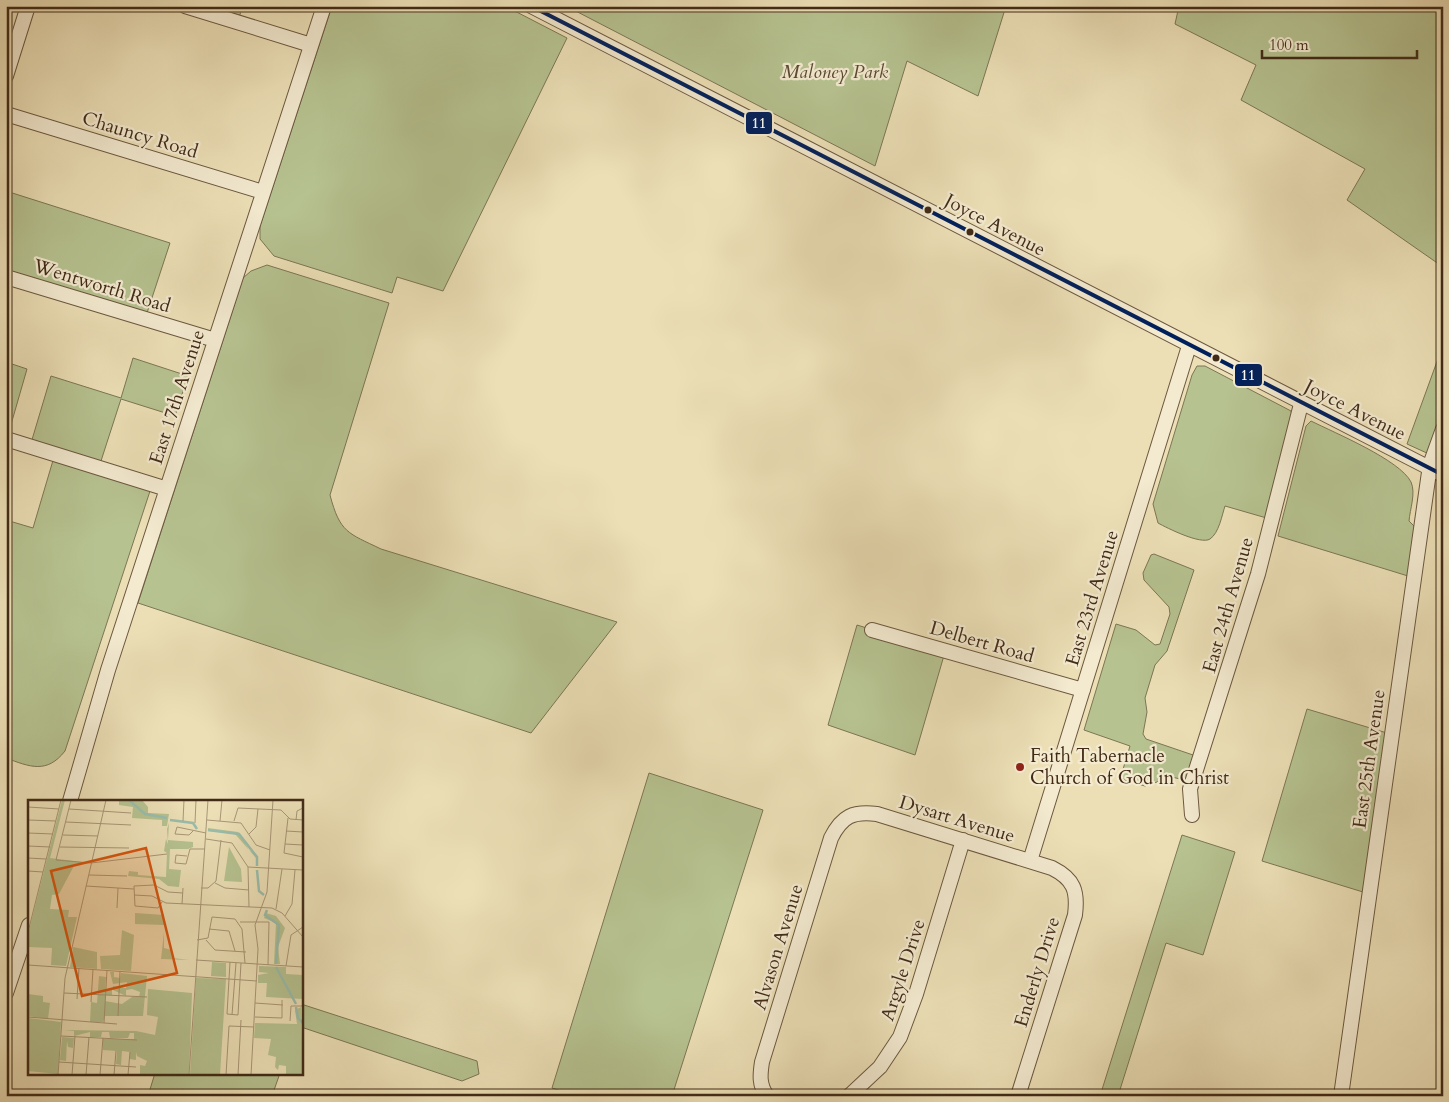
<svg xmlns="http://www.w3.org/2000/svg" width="1449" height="1102" viewBox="0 0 1449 1102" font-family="Cardo,serif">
<rect width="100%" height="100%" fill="#ecdfb6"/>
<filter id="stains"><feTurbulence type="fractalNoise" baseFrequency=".004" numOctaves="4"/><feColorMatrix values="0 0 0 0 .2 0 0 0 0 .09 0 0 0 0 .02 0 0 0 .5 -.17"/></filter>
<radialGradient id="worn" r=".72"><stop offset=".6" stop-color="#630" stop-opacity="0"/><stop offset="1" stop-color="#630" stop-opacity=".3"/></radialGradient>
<path fill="#b6c290" stroke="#7c7654" d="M205,6H243L239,17Z
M332,6H505L567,38L443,291L397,277L392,293L274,256L260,239V226Z
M566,6H1006L978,96L907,61L875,166Z
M1179,6H1443V267L1347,200L1365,169L1241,100L1256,65L1175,24Z
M6,191L170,243L146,316L6,272Z
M267,265L389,303L330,495C340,533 348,533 381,549L617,622L531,733L138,603L243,278L251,271Z
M1443,345V412L1429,454L1407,444Z
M133,358L188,376L175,416L121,399L100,464L31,443L51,376L121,398Z
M6,362L27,369L8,435H6Z
M1197,366H1205L1291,411L1294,423L1270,519L1225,506C1222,515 1219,533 1210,539C1201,545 1167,528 1158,523L1153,504L1192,375Z
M1311,421C1335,433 1400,460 1411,482C1416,493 1410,509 1409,521L1416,528L1408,576L1278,536L1306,426Z
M54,457L151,488L65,751C47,774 30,767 6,758V520L33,528Z
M1154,554L1194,570L1167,651L1155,665L1145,698L1147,712L1143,734L1146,739L1196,756L1188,781L1172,777L1145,786L1124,780L1121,776L1130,746L1084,730L1116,624L1136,630L1155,645L1160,644L1170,614L1169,607L1144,580L1143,573L1151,555Z
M857,625L945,652L915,755L828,725Z
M1307,709L1387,733L1363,892L1262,861Z
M649,773L763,810L672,1096H577L552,1088Z
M1182,835L1235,852L1203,955L1166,943L1118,1096H1100Z
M301,1004L477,1061L479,1074L462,1081L301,1027Z
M155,1073H280L272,1096H203L182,1090L175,1096H148Z"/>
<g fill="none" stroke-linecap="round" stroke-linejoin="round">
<g stroke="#6c583f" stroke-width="16">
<path id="minor" d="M185,6L311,45
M531,6L1443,475
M6,76L28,6
M6,114L263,192
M6,277L215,340
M6,439L167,489
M872,630L1083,690
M70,801L108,670L324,6
M1192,815L1190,789L1258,574L1301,404
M1030,861L1189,346
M6,993L29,925
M767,1096C759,1085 760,1075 762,1062L831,838C842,816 853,811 877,814L1052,868C1074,879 1078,891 1075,915L1018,1096
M849,1096L880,1067L900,1037L916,994L963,840
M1341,1096L1430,465L1443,429"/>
</g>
<use href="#minor" stroke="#f3ead0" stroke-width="14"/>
<g stroke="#f3ead0" stroke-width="8">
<path id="bus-1" d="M531,6L1443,475"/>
</g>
<use href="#bus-1" stroke="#00205b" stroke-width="4"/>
</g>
<g fill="#412b17" stroke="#f3ead0" stroke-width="2">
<circle cx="928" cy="210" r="4.5"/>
<circle cx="970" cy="232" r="4.5"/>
<circle cx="1216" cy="358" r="4.5"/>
</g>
<circle fill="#8f2418" stroke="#f3ead0" stroke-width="2" cx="1020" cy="767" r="5"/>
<g text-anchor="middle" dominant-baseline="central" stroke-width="4.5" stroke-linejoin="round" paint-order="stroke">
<g font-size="19" font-style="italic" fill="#58492f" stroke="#f3ead0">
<text x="835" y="72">Maloney Park</text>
</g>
<g font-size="19" fill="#412b17" stroke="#f3ead0">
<text transform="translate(140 135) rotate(17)">Chauncy Road</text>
<text transform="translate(995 225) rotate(28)">Joyce Avenue</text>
<text transform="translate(102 286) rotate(17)">Wentworth Road</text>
<text transform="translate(177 397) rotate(-72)">East 17th Avenue</text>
<text transform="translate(1355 410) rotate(27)">Joyce Avenue</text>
<text transform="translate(1092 598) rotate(-73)">East 23rd Avenue</text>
<text transform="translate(1228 605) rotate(-74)">East 24th Avenue</text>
<text transform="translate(982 642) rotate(16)">Delbert Road</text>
<text transform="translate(1369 759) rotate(-82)">East 25th Avenue</text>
<text transform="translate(957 819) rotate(17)">Dysart Avenue</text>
<text transform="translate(778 947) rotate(-73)">Alvason Avenue</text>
<text transform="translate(903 970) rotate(-72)">Argyle Drive</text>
<text transform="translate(1037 972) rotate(-73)">Enderly Drive</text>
</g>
<g font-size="19" fill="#412b17" stroke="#f3ead0" text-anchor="start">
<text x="1030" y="756">Faith Tabernacle<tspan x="1030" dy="22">Church of God in Christ</tspan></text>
</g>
</g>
<g transform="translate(28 800)">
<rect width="275" height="275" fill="#ecdfb6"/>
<path d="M34,0H37L22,58L62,63L47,64L31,94L24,95L22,109L41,110L40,117H49L38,166L23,165L24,148L0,147V134ZM91,0H114L120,7V13L141,14L139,26H134V20L104,18L105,7L91,5ZM141,23L140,40L165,42V47L160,49H142L141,69L153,70L151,87L140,86L131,79L100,76L101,71L110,72V75L138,77L139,53L136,51L138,39L140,44L139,29ZM180,28L210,32L221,50L230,57V66L228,58L207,34L180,31ZM201,47L213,69L214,82L196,81ZM107,113L136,115V125L107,124ZM238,113L248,116L257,128L250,147L252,164H246L248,123L236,118ZM94,130L106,135L103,171L73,169L72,156L92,155ZM136,132V148L144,150L145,158L161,160L133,159ZM45,147L69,152V169L42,167ZM184,162L198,163V177L183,176ZM231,166L258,167V174L275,175V199L238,197L239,183H230V175L241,173L231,172ZM82,172H86V177L92,178L93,173L119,176L115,216H77L75,222H62L63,202L69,203L71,176L78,177L77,189L84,190V195H78L77,201L94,204L104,197H111L112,192L104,189L98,190V196L85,190V186L98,188L99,182L85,184ZM168,178L198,179L192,275H162ZM120,189L164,193L161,275H112V265L117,266L119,261L109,256L108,252V260L102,259V252L94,251L93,265L88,264L89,251L75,250V239H106V233H102L100,238H82L81,232H74L73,237H62V232L46,236V231L36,230L108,231L127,235L130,217L119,215ZM0,194L15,196V202L22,203L20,219L0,216ZM273,207L275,275L258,274V266L251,265L250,270L247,267L248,257L240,255L243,239L226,238L227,223L269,224L267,210ZM0,218L33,222L30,274L0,271ZM34,237L46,238L45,248L40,247L39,241L38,261L32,260Z" fill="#b6c290"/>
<path fill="none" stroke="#99bdac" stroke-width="2.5" d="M101,0L117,14L139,18M142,20L165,23L169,29M180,30L211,34L229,57V66M229,70L231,91L236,95M239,110L237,115L251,125L248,164M248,167L268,204M268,207L270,218L275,223"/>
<path fill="none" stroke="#a89776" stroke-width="1" d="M43,0L28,60L63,63L139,54M0,7L31,9M41,9L103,13M260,18L256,53L275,57M0,20L28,21M179,20L213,23L228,45L242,50M268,20L269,11L275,8M155,21L156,0M192,21L194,0M206,21L210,8L253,10L262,19L275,20M38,22L103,25M167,23L168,0M165,31L161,35L147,34L149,27L178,33M258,31L275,32M0,33L25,34M221,34L228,27L230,9M35,35L70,36M178,39L204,43L220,67L275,70M257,44L275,45M0,46L22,47M32,47L101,48M159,56L148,55L147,63L158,64L162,49H177M0,58L18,59M220,67L221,107M0,71L15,72M61,75L99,76M187,83L197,88L221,90M58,86L106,89M173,88H180L188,81L193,40M106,95L124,96L138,103L244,108L254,113L275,137M134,102L130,108L107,106L106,86L126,85L140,92L155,93M154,104L155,88M89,108L90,88M248,109L254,69M257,116L264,104L267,70M212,122H241L240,165M181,129L201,131L207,151M0,132L33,0M169,140L180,138L184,117L207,119L214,129L217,163M178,140L187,150L218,152M168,160L275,167M202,162L199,214L210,215L213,163M0,165L229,181M258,166L263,135L275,127M36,193L119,197M49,199L51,168M63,202L65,169M227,203L255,205M204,215L208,163M90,216L92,171M0,217L89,224M227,217L254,218V200M262,221L263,206H275M76,223L79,170M33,236L109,240M31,262L108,267M30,275L37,178L78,0M44,275L47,236M58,275L61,237M72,275L75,238M86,275L88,251M100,275L102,252M161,275L180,0M198,275L201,226L226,227M210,275L213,220M223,275L230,149L227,125L239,92L245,0"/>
<path fill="#d7540d" fill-opacity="0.15" stroke="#d7540d" stroke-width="2.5" d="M118,48L149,173L54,196L23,71Z"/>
<rect width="275" height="275" fill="none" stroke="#412b17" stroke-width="2.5"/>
</g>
<g stroke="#f3ead0" stroke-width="2">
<rect x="745" y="111" width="28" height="24" rx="5" fill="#00205b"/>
<rect x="1234" y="363" width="29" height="24" rx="5" fill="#00205b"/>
</g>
<g font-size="14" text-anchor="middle" font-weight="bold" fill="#fff">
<text x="759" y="128">11</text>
<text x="1248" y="380">11</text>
</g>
<rect width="1449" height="1102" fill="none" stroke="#ecdfb6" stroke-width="25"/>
<rect x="8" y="8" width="1434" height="1087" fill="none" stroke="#412b17" stroke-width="2.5"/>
<rect x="12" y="12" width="1424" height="1077" fill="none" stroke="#412b17"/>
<path d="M1262 50v8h155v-8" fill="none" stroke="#412b17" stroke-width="2.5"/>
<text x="1269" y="50" font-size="15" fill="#412b17" stroke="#f3ead0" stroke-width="4" paint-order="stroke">100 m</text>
<rect width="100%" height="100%" filter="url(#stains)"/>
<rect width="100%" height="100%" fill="url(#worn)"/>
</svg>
